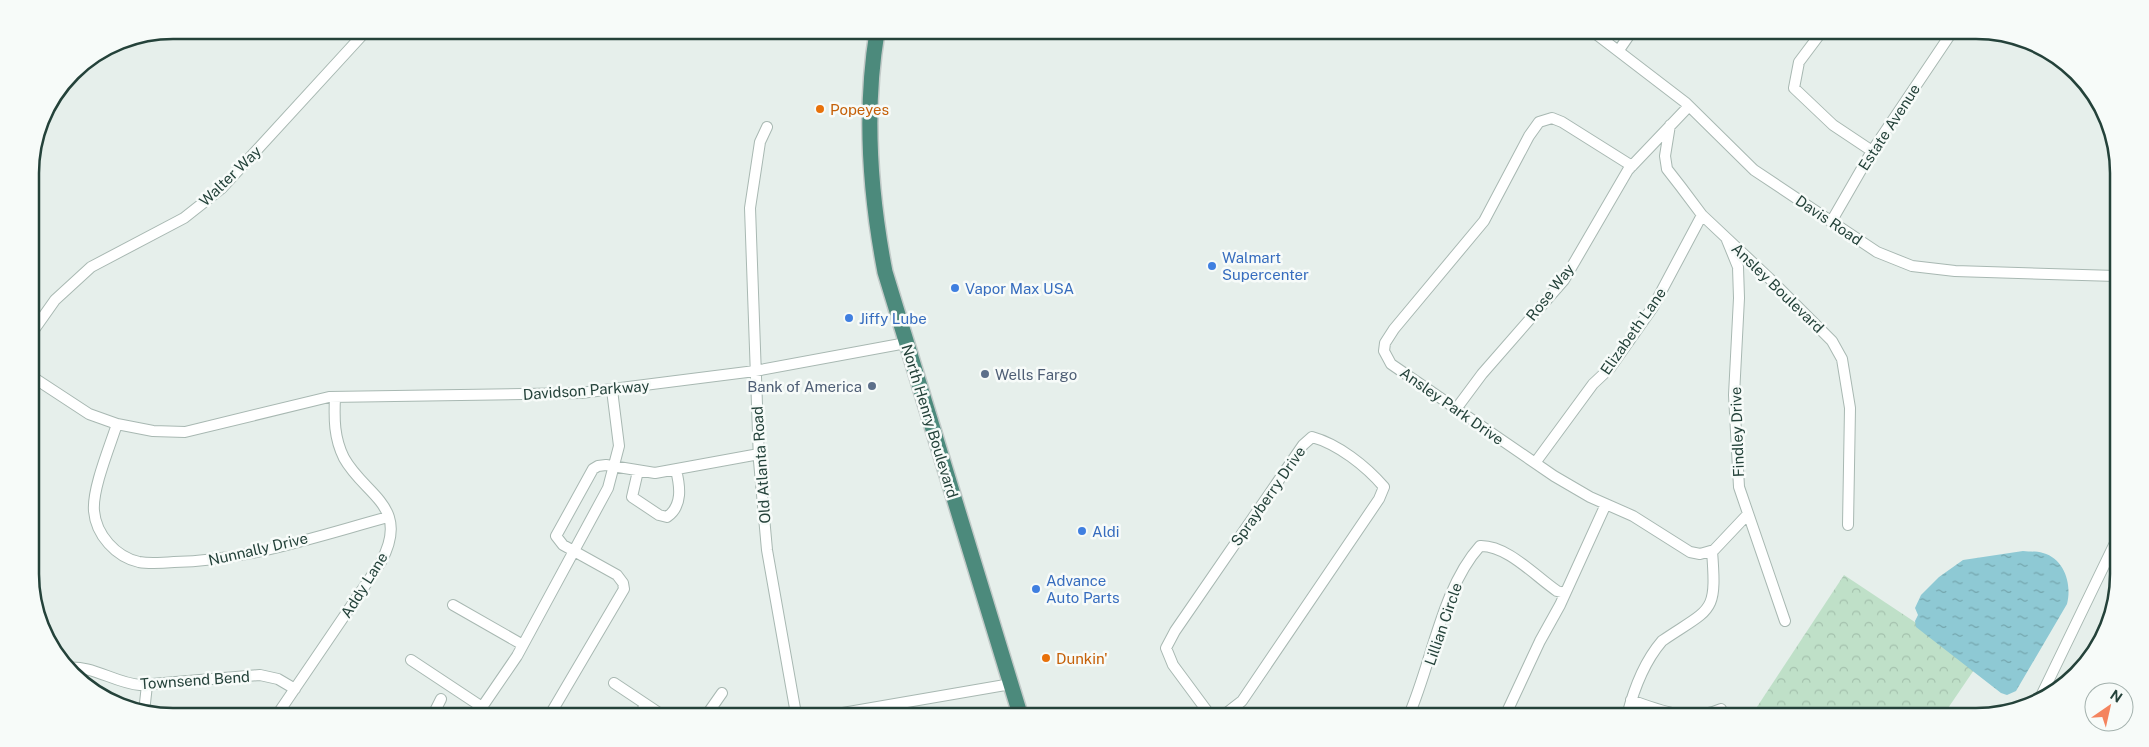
<svg xmlns="http://www.w3.org/2000/svg" width="2149" height="747" viewBox="0 0 2149 747" font-family="'Public Sans',sans-serif">
<defs>
<pattern id="forest-crowns" width="20" height="18" patternUnits="userSpaceOnUse" patternTransform="scale(1.25)"><rect width="20" height="18" fill="#bfe0c8"/><path d="M2 6a3 3 0 1 1 6 0M12 15a3 3 0 1 1 6 0" fill="none" stroke="#a4c1ad"/></pattern>
<pattern id="water-ripples" width="26" height="14" patternUnits="userSpaceOnUse" patternTransform="scale(1.25)"><rect width="26" height="14" fill="#8ec9d4"/><path d="M2 4q2-2 4 0t4 0M15 11q2-2 4 0t4 0" fill="none" stroke="#74a5ad"/></pattern>
</defs>
<rect width="100%" height="100%" fill="#e6efeb"/>
<path fill="url(#forest-crowns)" d="M1844,575L1978,664L1942,717L1751,716Z"/>
<path fill="url(#water-ripples)" d="M2023,551C2029,552 2037,551 2043,553C2065,559 2072,585 2067,604L2016,691L2007,695L2001,693L1916,627L1915,621L1918,615L1915,608L1921,595L1939,577L1963,560Z"/>
<g fill="none" stroke-linecap="round" stroke-linejoin="round">
<g stroke="#a8b8b2" stroke-width="12">
<path id="minor" d="M1596,34L1686,103L1754,170L1877,252L1912,266L1955,271L2116,276
M1820,34L1799,62L1794,88L1833,125L1872,151
M1619,50L1630,34
M1670,125L1665,156L1667,169L1681,187L1702,215L1769,278L1832,341L1842,359L1850,408L1848,525
M767,127L760,142L750,208L759,461L767,550L796,714
M1632,166L1562,122L1552,118L1539,122L1529,136L1484,221L1394,329L1385,343L1384,351L1391,364L1554,476L1590,497L1633,516L1690,552L1700,554L1714,550L1748,514
M1831,222L1872,151L1950,35
M1727,240L1738,267L1739,298L1734,395L1739,487L1785,621
M31,334L55,300L91,267L184,218L222,188L366,31
M31,376L89,414L117,424L153,431L185,432L329,397L581,393L755,371L906,343
M1456,409L1482,374L1564,280L1628,170L1689,106
M117,424C110,446 92,489 94,511C96,535 116,557 139,562C150,564 162,563 174,562C246,561 318,536 388,517
M1535,463L1593,384L1610,368L1653,307L1702,215
M638,471L632,497L659,515L667,517C683,506 680,486 676,470
M453,605L523,645
M411,660L482,707
M65,668C92,664 114,683 140,685L260,675L278,679L295,689
M614,683L659,713
M2041,696L2114,545
M1631,700C1660,711 1691,722 1721,709
M144,712L147,685
M279,712L381,562C411,506 365,496 344,458C334,438 334,419 335,397
M434,713L441,699
M478,713L517,656L608,488L619,446L612,390
M551,713L624,589L623,583L617,575L563,545L556,536L593,469L598,466L606,465L655,473L759,454
M640,713L646,705
M708,713L722,693
M837,714L1011,684
M1210,715L1173,665L1166,648L1175,631L1303,445L1312,437C1338,444 1366,466 1384,487L1379,499L1242,701L1224,715
M1409,715C1432,662 1442,588 1480,546C1507,545 1535,576 1557,591L1565,593
M1505,716L1540,641L1560,605L1606,504
M1627,716C1634,688 1644,662 1662,641C1712,607 1717,615 1712,551"/>
</g>
<g stroke="#c2cac8" stroke-width="18">
<path id="trunk" d="M877,32C864,111 870,194 885,272L1020,714"/>
</g>
<use href="#minor" stroke="#fff" stroke-width="10"/>
<use href="#trunk" stroke="#4c8a7c" stroke-width="15"/>
</g>
<g fill="#e8710a" stroke="#f7fbf9" stroke-width="2">
<circle cx="820" cy="109" r="5"/>
<circle cx="1046" cy="658" r="5"/>
</g>
<g fill="#3f7fe0" stroke="#f7fbf9" stroke-width="2">
<circle cx="1212" cy="266" r="5"/>
<circle cx="955" cy="288" r="5"/>
<circle cx="849" cy="318" r="5"/>
<circle cx="1082" cy="531" r="5"/>
<circle cx="1036" cy="589" r="5"/>
</g>
<g fill="#5c6f8a" stroke="#f7fbf9" stroke-width="2">
<circle cx="985" cy="374" r="5"/>
<circle cx="872" cy="386" r="5"/>
</g>
<g text-anchor="middle" dominant-baseline="central" stroke-width="5" stroke-linejoin="round" paint-order="stroke">
<g font-size="15" fill="#c56008" stroke="#f7fbf9" text-anchor="start">
<text x="830" y="109">Popeyes</text>
<text x="1056" y="658">Dunkin'</text>
</g>
<g font-size="15" fill="#24423a" stroke="#f7fbf9">
<text transform="translate(1889 127) rotate(-57)">Estate Avenue</text>
<text transform="translate(230 176) rotate(-44)">Walter Way</text>
<text transform="translate(1829 220) rotate(34)">Davis Road</text>
<text transform="translate(1778 288) rotate(44)">Ansley Boulevard</text>
<text transform="translate(1550 292) rotate(-52)">Rose Way</text>
<text transform="translate(1633 331) rotate(-55)">Elizabeth Lane</text>
<text transform="translate(586 390) rotate(-4)">Davidson Parkway</text>
<text transform="translate(1452 406) rotate(35)">Ansley Park Drive</text>
<text transform="translate(930 421) rotate(73)">North Henry Boulevard</text>
<text transform="translate(1737 432) rotate(-92)">Findley Drive</text>
<text transform="translate(761 465) rotate(-94)">Old Atlanta Road</text>
<text transform="translate(1268 496) rotate(-55)">Sprayberry Drive</text>
<text transform="translate(258 549) rotate(-13)">Nunnally Drive</text>
<text transform="translate(364 585) rotate(-58)">Addy Lane</text>
<text transform="translate(1443 624) rotate(-71)">Lillian Circle</text>
<text transform="translate(195 680) rotate(-4)">Townsend Bend</text>
</g>
<g font-size="15" fill="#366cbe" stroke="#f7fbf9" text-anchor="start">
<text x="1222" y="257">Walmart<tspan x="1222" dy="17">Supercenter</tspan></text>
<text x="965" y="288">Vapor Max USA</text>
<text x="859" y="318">Jiffy Lube</text>
<text x="1092" y="531">Aldi</text>
<text x="1046" y="580">Advance<tspan x="1046" dy="17">Auto Parts</tspan></text>
</g>
<g font-size="15" fill="#4e5e75" stroke="#f7fbf9" text-anchor="start">
<text x="995" y="374">Wells Fargo</text>
<text x="862" y="386" text-anchor="end">Bank of America</text>
</g>
</g>
<path d="M0 0H2149V747H0ZM173 39H1976A134 134 0 0 1 2110 173V574A134 134 0 0 1 1976 708H173A134 134 0 0 1 39 574V173A134 134 0 0 1 173 39Z" fill="#f7fbf9" fill-rule="evenodd"/>
<path fill="none" stroke="#24423a" stroke-width="2.5" d="M173 39H1976A134 134 0 0 1 2110 173V574A134 134 0 0 1 1976 708H173A134 134 0 0 1 39 574V173A134 134 0 0 1 173 39Z"/>
<g transform="translate(2109 707) rotate(34)"><circle r="24" fill="#f7fbf9" stroke="#a3b1ad"/>
<path d="M0-4L9 19L0 12L-9 19Z" fill="#f4845f"/>
<text y="-8" font-size="14" font-weight="bold" text-anchor="middle" fill="#24423a">N</text>
</g>
</svg>
